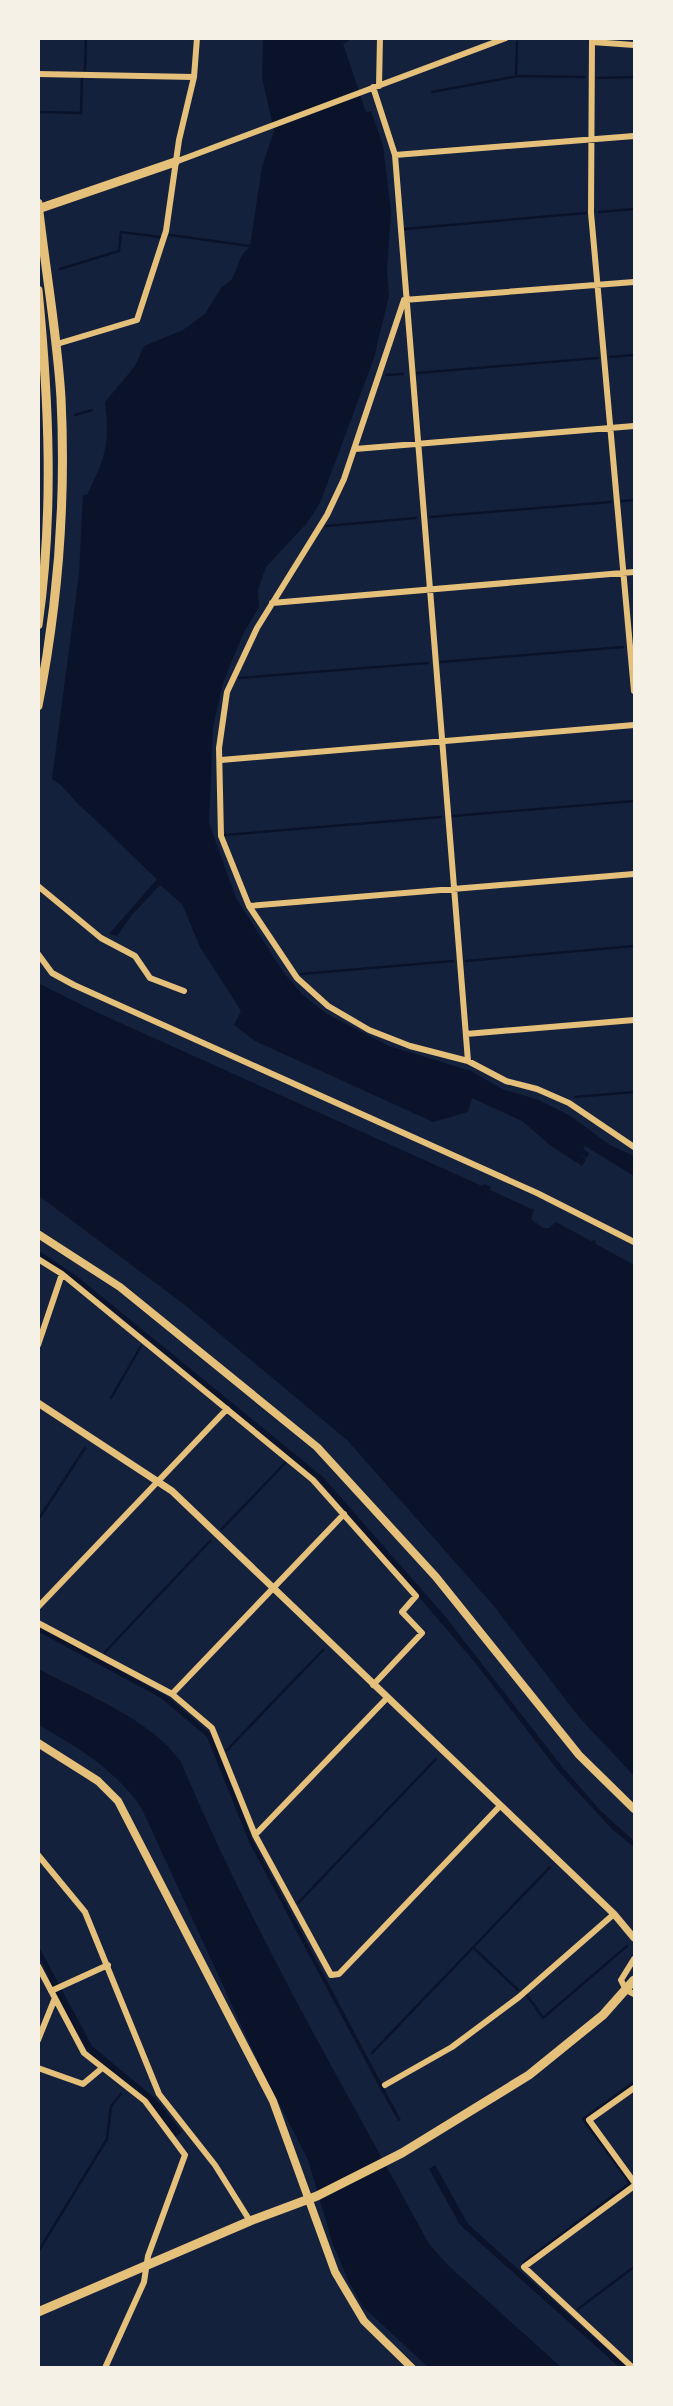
<svg xmlns="http://www.w3.org/2000/svg" width="673" height="2406" viewBox="0 0 673 2406" font-family="'Libre Baskerville',serif">
<rect width="100%" height="100%" fill="#14213d"/>
<path fill="#0b132b" d="M263,39H348L349,41L343,44L366,112L371,111L383,145L391,212L387,270L389,296L374,358L320,503L307,523L266,567L258,590L259,607L243,634L223,683L213,727L209,823L236,898L284,973L303,995L327,1014L389,1046L471,1071L502,1089L539,1100L569,1115L610,1145L634,1156V1176L585,1146L583,1149L589,1153L587,1158L580,1155L586,1159L582,1166L551,1146L522,1121L472,1098L468,1112L433,1122L255,1041L234,1025L241,1011L200,947L182,904L160,885L132,915L117,936L109,934L157,879C130,854 106,829 80,806C70,796 64,786 52,779L79,573L83,495H87C105,458 110,446 105,402L135,366L144,346L183,330L205,314L221,288L232,279L242,255L250,246L262,167L274,131L262,77Z
M38,983L96,1012L482,1186L484,1184L491,1187L490,1190L534,1210L531,1219L543,1228H549L556,1222L591,1241L595,1240L596,1244L634,1265V1776L578,1716L493,1605L347,1440L185,1305L39,1196Z
M38,1250L78,1277L323,1477L444,1615L564,1769L601,1811L634,1841V1847L612,1829L560,1773L473,1660L319,1481L106,1305L39,1256Z
M38,1626L168,1697L211,1734L253,1841L401,2120L398,2121L383,2094L250,1844L207,1737L161,1698L39,1632Z
M39,1669C82,1693 153,1720 181,1762C251,1929 343,2085 429,2244L449,2266L561,2367H428L363,2307L348,2280L332,2242L308,2160L259,2064L141,1807C111,1766 81,1750 39,1725Z
M38,1945L92,2046L157,2100L182,2132L176,2137C149,2102 118,2084 90,2053C67,2027 54,1987 39,1956Z
M435,2165L468,2224L627,2367H619L460,2225L429,2169Z"/>
<g fill="none" stroke-linecap="round" stroke-linejoin="round">
<path stroke="#0b132b" stroke-width="2.5" d="M85,70L86,38
M516,76L517,42
M597,78L634,77
M432,92L518,76L585,77
M40,112L81,113L82,78
M599,212L634,209
M404,229L586,213
M170,235L250,246
M60,269L119,251L121,232L160,237
M610,357L634,355
M417,373L598,358
M386,375L403,374
M75,415L92,410
M622,501L634,500
M430,517L611,502
M326,526L416,518
M441,662L623,647
M239,678L428,663
M453,816L634,801
M225,835L441,817
M466,961L634,946
M301,974L453,961
M575,1097L634,1092
M111,1398L141,1346
M38,1520L85,1448
M222,1529L285,1463
M105,1652L210,1541
M227,1750L323,1650
M298,1903L436,1759
M473,1947L518,1990
M527,1995L543,2018L627,1946
M372,2053L550,1867
M38,2252L107,2139L111,2106L121,2094
M524,2262L630,2183L583,2119L634,2082
M578,2309L634,2267"/>
<path stroke="#e5c07b" stroke-width="6" d="M592,38L591,213L634,691
M592,42L634,45
M38,74L194,77
M379,86L380,38
M373,87L395,155L468,1061
M395,155L634,136
M175,162L506,38
M404,300L344,479L327,515L257,628L227,692L219,748L221,836L249,906L297,978L328,1006L369,1030L410,1046L468,1061L506,1081L537,1089L569,1103L634,1147
M404,300L634,282
M57,344L137,320L166,231L179,140L194,77L197,38
M355,449L634,426
M272,603L634,572
M221,760L634,725
M38,886L101,938L135,956L150,978L184,991
M249,906L634,874
M38,954L52,973L74,985L537,1193L634,1242
M466,1034L634,1020
M38,1259L62,1274L313,1480L416,1596L402,1612L422,1633L373,1685
M38,1345L62,1274
M38,1607L227,1409
M38,1623L172,1694L212,1728L255,1835L331,1975L339,1974L500,1806
M172,1694L344,1514
M255,1835L387,1698
M38,1855L85,1912L159,2094L215,2165L250,2221
M634,1959L621,1980L626,1990L634,1994
M38,1966L84,2053L145,2101L185,2155L148,2256L144,2282L105,2368
M51,1991L108,1965
M38,2040L55,1998
M38,2068L83,2084L101,2069
M385,2085L452,2047L519,1997L614,1914
M634,2088L589,2120L634,2182
M633,2368L524,2267L634,2186"/>
<path stroke="#e5c07b" stroke-width="7" d="M38,1403L172,1491L614,1914L634,1938"/>
<path stroke="#e5c07b" stroke-width="8" d="M38,1234L120,1287L317,1447L436,1577L579,1755L634,1809
M38,1743L98,1781L118,1801L273,2101L335,2272L364,2321L412,2368"/>
<path stroke="#e5c07b" stroke-width="9" d="M38,203C45,268 57,332 61,398C66,501 58,605 38,706
M38,209L175,162
M38,290C49,402 54,514 38,625
M38,2312L250,2221L317,2196L402,2153L529,2075L603,2015L634,1980"/>
</g>
<rect width="673" height="2406" fill="none" stroke="#f6f1e7" stroke-width="80"/>
</svg>
